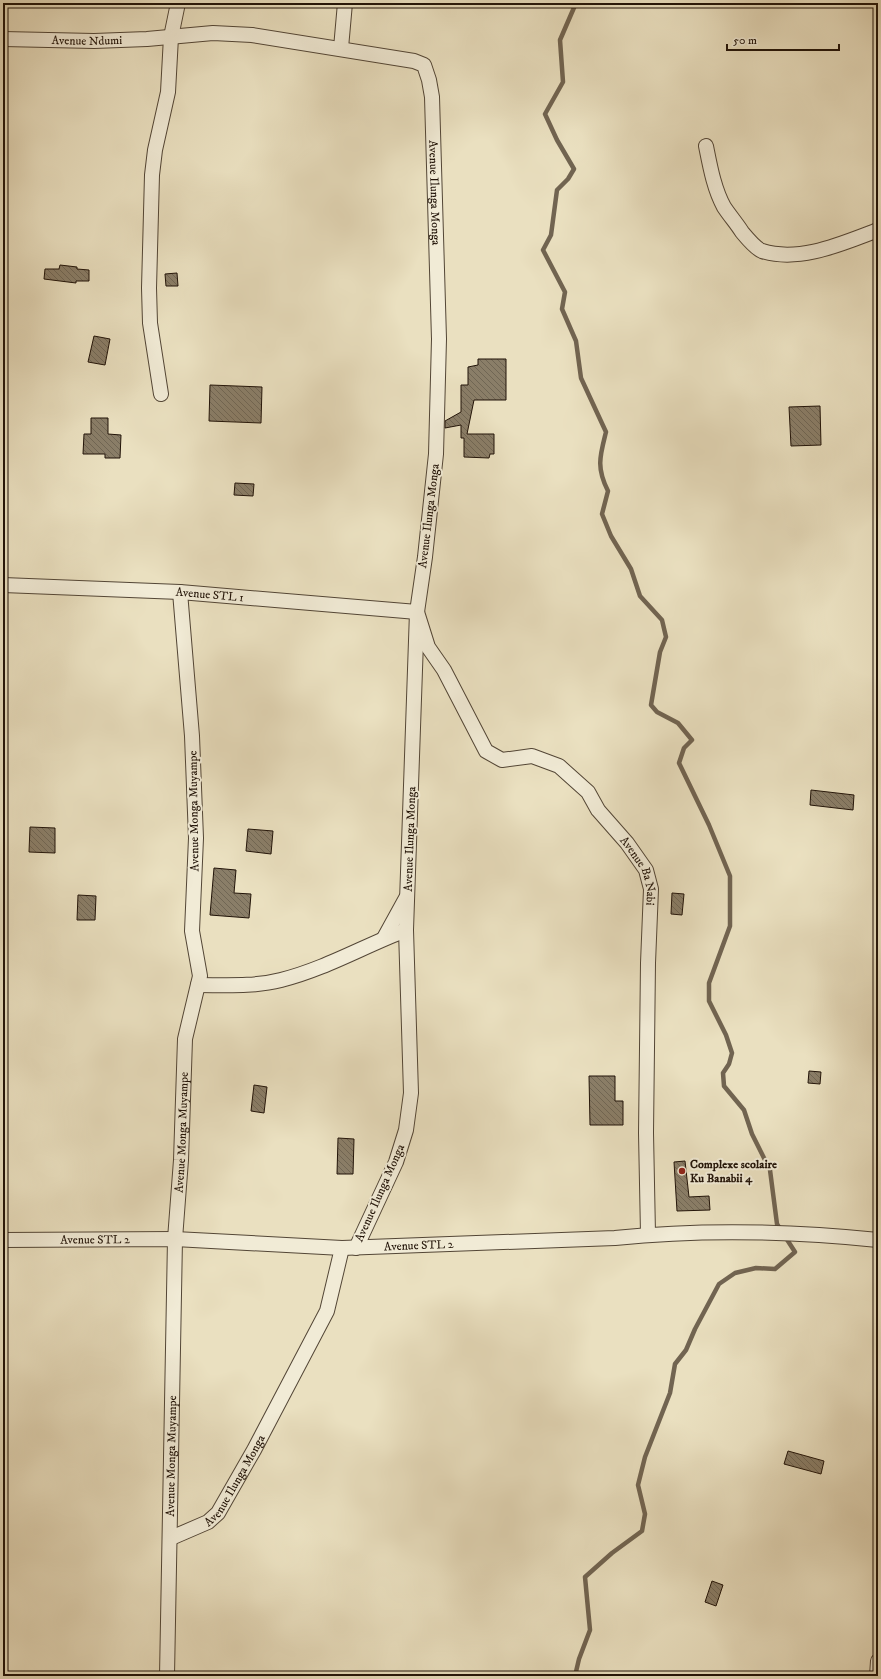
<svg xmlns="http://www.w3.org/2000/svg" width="881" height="1679" viewBox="0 0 881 1679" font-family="'IM FELL DW Pica',serif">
<defs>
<pattern id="building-back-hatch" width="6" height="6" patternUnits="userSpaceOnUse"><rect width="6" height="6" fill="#8a7e68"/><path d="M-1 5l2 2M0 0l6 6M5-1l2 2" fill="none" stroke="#706654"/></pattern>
</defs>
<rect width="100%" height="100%" fill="#eae0c0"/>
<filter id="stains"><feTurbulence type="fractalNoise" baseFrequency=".005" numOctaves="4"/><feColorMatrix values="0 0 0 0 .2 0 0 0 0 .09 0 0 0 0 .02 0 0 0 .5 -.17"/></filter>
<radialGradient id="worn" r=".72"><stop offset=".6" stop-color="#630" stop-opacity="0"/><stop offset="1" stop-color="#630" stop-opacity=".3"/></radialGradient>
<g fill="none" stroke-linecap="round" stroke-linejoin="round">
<path stroke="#716451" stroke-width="4.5" d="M575,1676L579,1659L590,1630L585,1577L612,1553L642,1531L645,1514L638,1485L645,1457L670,1393L675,1364L686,1350L695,1329L719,1284L735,1273L756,1268L775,1269L795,1252L777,1224L770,1170L752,1134L744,1110L724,1086L723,1073L729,1064L732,1053L726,1035L709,1001V983L730,926V876L709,825L679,763L684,748L692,740L678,723L657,712L651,705L660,652L666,637L662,620L640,596L631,569L611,536L602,514L608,491C596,467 600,456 606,432L581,378L576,341L562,309L565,292L543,250L551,235L557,190L568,179L574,169L557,140L545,114L563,82L560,40L576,3"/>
</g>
<path fill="url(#building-back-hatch)" stroke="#211308" d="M60,265L77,267V269L89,270V281H76V283L44,279L45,269H59Z
M177,273L178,286H166L165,274Z
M94,336L110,339L105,365L88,362Z
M478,359H506V400H474L467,434H494V454H490L489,458L464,457V438H461V425L445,428V421L461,412V385H468V367L478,365Z
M210,385L262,387L261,423L209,421Z
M820,406L821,445L791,446L789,407Z
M91,418H108V434L121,435L120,458H105V454H83L84,434H91Z
M235,483L254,484L253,496L234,495Z
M811,790L854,795L853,810L810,805Z
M30,827L55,828V853L29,852Z
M248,829L273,831L271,854L246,851Z
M214,868L236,870L234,893L251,894L249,918L210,915Z
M672,893L684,894L682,915L671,914Z
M78,895L96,896L95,920H77Z
M809,1071L821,1072L820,1084L808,1083Z
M589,1076H615V1101H623V1125H590Z
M254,1085L267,1087L264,1113L251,1111Z
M338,1138L354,1139L353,1174H337Z
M685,1161L689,1197L709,1196L710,1210L677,1211L674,1162Z
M788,1451L824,1461L821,1474L784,1464Z
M712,1581L723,1585L716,1606L705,1602Z"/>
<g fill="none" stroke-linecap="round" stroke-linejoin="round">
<g stroke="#534636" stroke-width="16">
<g id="street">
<path id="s1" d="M3,39L94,41L147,39L213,33L252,35L414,61L424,65L429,80L432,97L439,339L436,454L425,557L417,612L406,930L411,1093L406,1130L396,1162L356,1248"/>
<path d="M341,48L345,3"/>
<path d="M706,146C710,166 714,189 724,207C730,216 737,224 742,232C747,238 755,248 762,251C800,263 843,243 878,230"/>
<path d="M161,394L150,323L149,288L152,175L155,150L168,92L171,37L178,3"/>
<path id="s2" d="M3,585L180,592L417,612L428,647L444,670L486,751L502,760L532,756L559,766L588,792L598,810L627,843L646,870L651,889L648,963L646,1133L648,1234"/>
<path d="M384,938L406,898"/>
<path d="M198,985C225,985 254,987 281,980C325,969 364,946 406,930"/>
<path id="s3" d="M3,1240L175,1239L342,1248L615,1238C702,1229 791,1231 878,1240"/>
<path id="s4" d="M171,1538L208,1522L218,1513L254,1450L327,1311L342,1248"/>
<path id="s5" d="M167,1676L175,1239L181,1160L185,1039L200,976L192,931L196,838L192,736L180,592"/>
<path d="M877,1676L878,1661"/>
</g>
</g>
<use href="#street" stroke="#f1ebd6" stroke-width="14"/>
</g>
<circle fill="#8f2418" stroke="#f1ebd6" stroke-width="1.5" cx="682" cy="1171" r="4"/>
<g text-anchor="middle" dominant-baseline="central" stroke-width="4" stroke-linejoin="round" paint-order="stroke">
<g font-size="12" fill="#211308" stroke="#f1ebd6">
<text stroke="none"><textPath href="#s1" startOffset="84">Avenue Ndumi</textPath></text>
<text stroke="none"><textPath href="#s1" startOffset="553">Avenue Ilunga Monga</textPath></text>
<text transform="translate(429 516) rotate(-83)">Avenue Ilunga Monga</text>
<text stroke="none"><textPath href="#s2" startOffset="207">Avenue STL 1</textPath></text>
<text transform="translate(194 811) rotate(-91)">Avenue Monga Muyampe</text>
<text transform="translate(410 839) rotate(-88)">Avenue Ilunga Monga</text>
<text stroke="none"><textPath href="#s2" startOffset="783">Avenue Ba Nabi</textPath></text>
<text stroke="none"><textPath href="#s5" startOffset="544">Avenue Monga Muyampe</textPath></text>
<text transform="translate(380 1193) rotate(-66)">Avenue Ilunga Monga</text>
<text stroke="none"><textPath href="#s3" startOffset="92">Avenue STL 2</textPath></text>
<text stroke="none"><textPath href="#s3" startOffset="416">Avenue STL 2</textPath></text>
<text stroke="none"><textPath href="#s5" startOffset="220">Avenue Monga Muyampe</textPath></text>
<text stroke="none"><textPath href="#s4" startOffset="90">Avenue Ilunga Monga</textPath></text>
</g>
<g font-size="12" font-weight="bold" fill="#211308" stroke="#f1ebd6" text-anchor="start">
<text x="690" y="1164">Complexe scolaire<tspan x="690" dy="14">Ku Banabii 4</tspan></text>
</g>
</g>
<rect width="881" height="1679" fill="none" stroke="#eae0c0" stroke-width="16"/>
<rect x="4" y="4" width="873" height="1671" fill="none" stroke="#211308" stroke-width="2"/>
<rect x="8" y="8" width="865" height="1663" fill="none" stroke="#211308"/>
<path d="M727 44v6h112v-6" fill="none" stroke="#211308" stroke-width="2"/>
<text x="733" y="44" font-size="12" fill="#211308" stroke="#f1ebd6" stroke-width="3" paint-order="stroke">50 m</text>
<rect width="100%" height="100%" filter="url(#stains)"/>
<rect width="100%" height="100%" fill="url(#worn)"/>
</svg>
